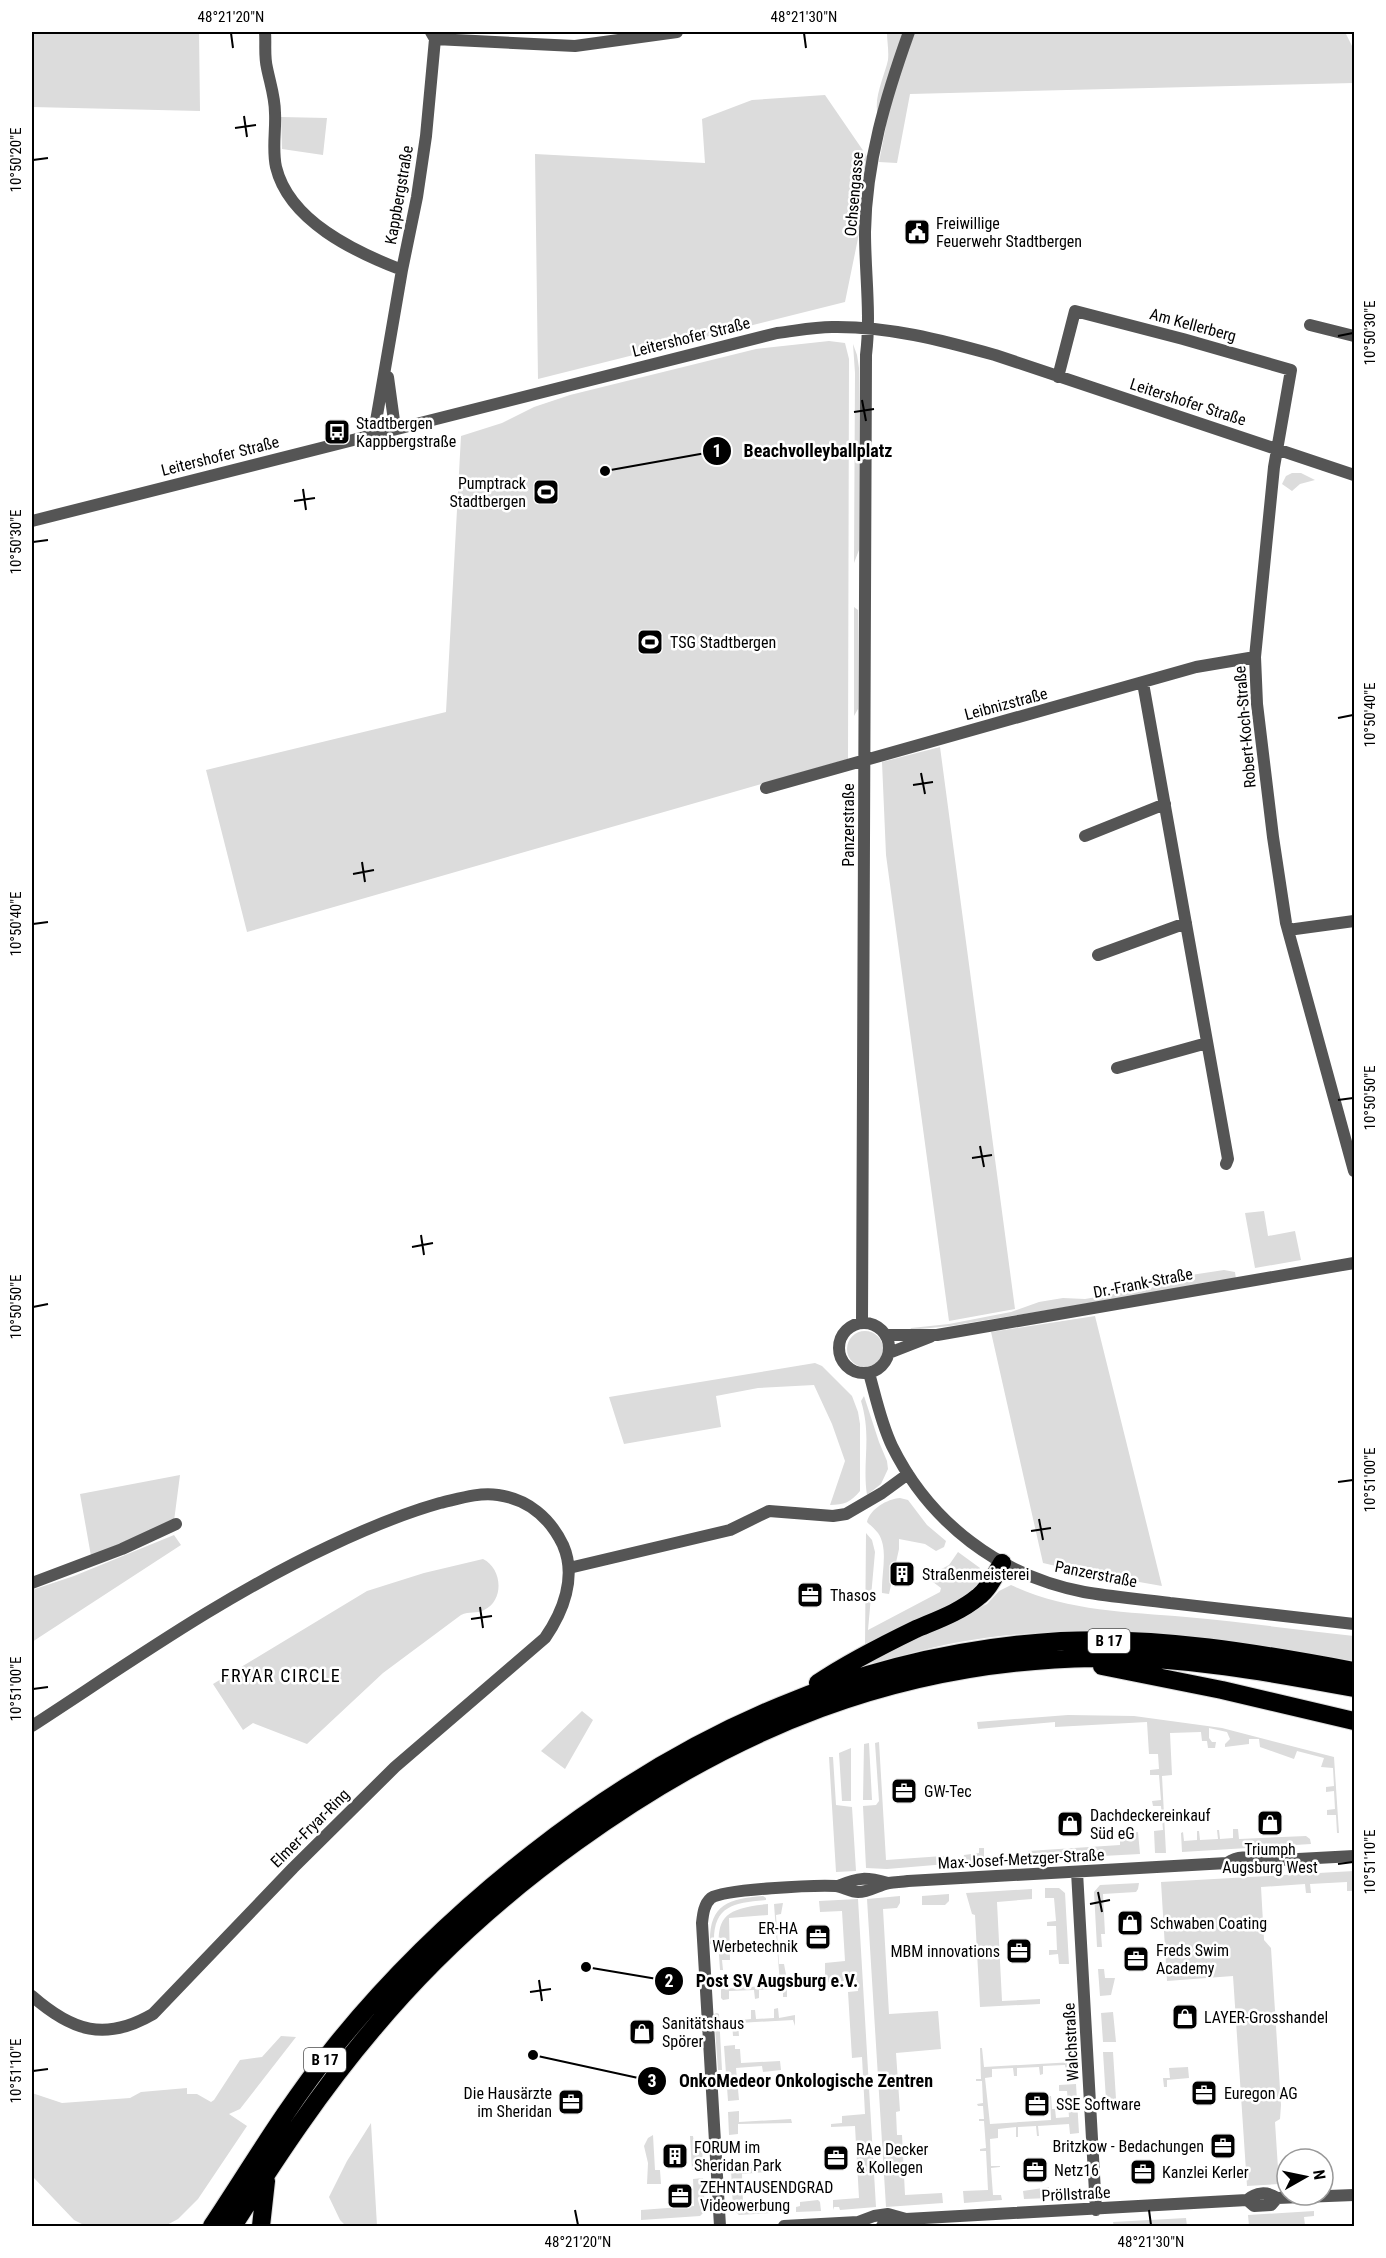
<svg xmlns="http://www.w3.org/2000/svg" width="1386" height="2258" viewBox="0 0 1386 2258" font-family="'Roboto Condensed',sans-serif">
<rect width="100%" height="100%" fill="#fff"/>
<path fill="#dcdcdc" d="M32,32H199L200,111L32,107Z
M887,32H1345L1354,50V83L910,94L897,163L879,162L886,126C866,112 884,79 888,60C889,51 887,41 887,32Z
M825,95L873,165L845,302L538,379L535,154L705,163L702,119L752,100Z
M281,117L327,118L323,155L282,149Z
M829,341L845,343L849,359L848,759L247,932L206,770L446,712L461,436L502,423L534,407L570,395L756,349Z
M853,344L857,355L859,368V550L854,563L855,373Z
M1292,473H1301L1315,480L1300,484L1292,491L1282,484L1286,476Z
M854,607L858,610V709L854,716Z
M940,747L1015,1309L949,1321L886,855L882,762Z
M1264,1211L1268,1236L1295,1231L1301,1260L1255,1268L1245,1213Z
M1224,1270L1235,1272L1236,1279L950,1326L910,1330L911,1328L949,1324L1011,1312L1039,1302L1063,1298L1085,1299L1166,1285L1191,1275Z
M1095,1316L1162,1586L1082,1572L1043,1563L991,1332Z
M847 1349a18 18 0 1 1 36 0a18 18 0 1 1-36 0Z
M815,1363L822,1366L852,1396L858,1412L860,1424V1491C851,1502 844,1505 830,1505L845,1461L832,1424L814,1385L758,1388L716,1396L721,1427L624,1444L609,1397Z
M864,1396L879,1442L887,1461L888,1469L881,1484L867,1495C862,1462 872,1437 861,1401Z
M180,1475L174,1521L91,1556L80,1494Z
M900,1498L908,1500L927,1525L946,1541L944,1547L936,1551L925,1544L899,1539V1549L889,1594L882,1593C881,1574 889,1549 878,1533C875,1529 870,1525 867,1522C870,1509 887,1499 900,1498Z
M866,1533L872,1540L875,1552L868,1630L940,1592L941,1588L933,1582L934,1573L949,1565L958,1552L980,1568L978,1588L968,1596L865,1645Z
M174,1535L181,1545L32,1642V1590L74,1576Z
M483,1559C502,1568 505,1600 484,1610C477,1614 469,1611 461,1615L383,1673L307,1744L253,1723L243,1730L213,1684L367,1591L424,1573Z
M1011,1585C1066,1611 1126,1612 1186,1617C1242,1622 1298,1630 1354,1636V1661C1220,1637 1091,1618 954,1643C928,1648 901,1656 874,1663L871,1662V1660L987,1604L999,1591Z
M582,1711L593,1720L565,1769L541,1751Z
M1068,1715L1134,1716L1222,1728L1334,1757L1339,1833H1337L1336,1815H1327V1810L1335,1809L1334,1791L1326,1792V1787L1334,1786L1333,1768L1321,1767L1324,1758L1297,1751L1294,1759L1260,1747L1259,1739H1249V1744L1225,1747V1744L1230,1739L1227,1732L1209,1728V1738L1212,1742H1216L1215,1748H1208L1207,1741H1202L1201,1732L1170,1733L1172,1775L1162,1776L1166,1853H1155L1154,1831L1163,1830L1161,1806H1153L1152,1801L1161,1800L1159,1775H1150V1770L1159,1769L1158,1754H1149L1147,1722L1055,1727V1722L978,1729L977,1722Z
M879,1742L886,1860L943,1856L947,1860V1864L887,1869L866,1868L863,1806L876,1805L879,1801L875,1743Z
M869,1743L872,1800H863L864,1744Z
M851,1748V1801H842L839,1753Z
M829,1757H833L836,1805L852,1807L856,1871L836,1872Z
M1233,1829H1238L1239,1839L1306,1836L1310,1839L1311,1844L1182,1852L1181,1833L1183,1832L1184,1841L1197,1840V1831H1199L1200,1840L1218,1839L1217,1830H1219L1220,1839L1233,1838Z
M1138,1832L1140,1854L1028,1860V1851L1120,1845V1833Z
M979,1848H984V1863L962,1864L964,1855L979,1853Z
M1354,1871L1352,1891H1347V1882L1310,1884L1311,1893H1306L1305,1884L1261,1887L1264,1940L1271,1948L1281,2105L1280,2119L1275,2122L1279,2184L1247,2186L1233,1976L1167,1981L1161,1882Z
M1139,1883L1138,1889L1136,1892L1103,1894L1105,1934H1101L1102,1947H1097L1094,1892L1100,1885Z
M1045,1888H1059L1065,1893L1069,1964H1059L1058,1954L1049,1955V1950H1057L1056,1926H1047V1922L1056,1921L1054,1898H1045Z
M1032,1889V1899L997,1902L1002,2001L1040,1999V2004L980,2007L975,1915L972,1914L966,1893Z
M949,1894V1901L945,1905H922V1896Z
M763,1896L766,1898V1900C734,1903 713,1905 714,1943L710,1944C709,1904 728,1899 763,1896Z
M900,1896V1903L897,1908L883,1909L889,2014L938,2011L941,2049L896,2053L900,2111L896,2112L897,2135H902L905,2195L942,2193L943,2203L886,2207L867,1899Z
M858,1899L876,2207L840,2210L839,2207H834L833,2210V2200L859,2198L855,2126L831,2127V2124L842,2123V2116L865,2114L862,2057L852,2058L848,1992L858,1991L857,1980L792,1985V1988L787,1989V1997H783V1988L759,1990V1998L755,1999L754,1990L729,1991V1999L723,2000L721,1998V1989L780,1985L774,1904L783,1903L781,1914L776,1915L779,1964H784L787,1980L825,1978V1963L845,1961L842,1911L820,1912L819,1901Z
M768,1904V1915L729,1918L730,1960H722L723,1970H720C717,1923 714,1909 768,1904Z
M1098,1969H1104L1105,1978H1115L1111,1995L1100,1996Z
M778,2008L779,2018L795,2015V2026L793,2020L738,2023L739,2036H733L732,2021L751,2019V2010H755L756,2019L774,2018V2009Z
M1113,2012L1116,2042H1103L1101,2013Z
M717,2013L719,2014L722,2070H718L714,2014Z
M281,2036L296,2037L240,2109L229,2114L247,2126L198,2199L178,2219L165,2226H86L74,2220L34,2178H32V2093L62,2103L130,2098L141,2092L187,2088V2094H197L211,2102L214,2100L240,2060L262,2057Z
M735,2045V2049H740L741,2063L780,2061L781,2070L763,2072L762,2066L736,2068L739,2100L728,2101L724,2046Z
M980,2048H982L984,2067L1074,2062L1075,2073H1066L1065,2065L1043,2066V2074L1040,2075L1039,2067L1017,2068V2076H1014L1013,2068L992,2069V2077L985,2078L990,2124L1051,2120L1050,2096H1051L1052,2109H1055L1056,2118L1069,2117L1067,2091H1059V2085L1076,2084L1079,2133L1070,2134L1069,2124L1038,2126L1039,2136H1037L1036,2126L1018,2127V2137H1016V2127L998,2129V2138L990,2139L991,2166H1000V2167L991,2168L993,2195H1001L1002,2200L964,2203L963,2191L988,2190L986,2151H980V2149L986,2148L984,2121H979V2119H984L983,2106H978L977,2104L983,2103L982,2081H976V2079H981Z
M1103,2052H1113L1116,2099L1106,2100Z
M1188,2067L1189,2078L1167,2080V2087H1164L1163,2078H1170L1169,2068Z
M739,2111V2122L791,2119L792,2123L738,2124V2134L729,2135L728,2112Z
M371,2123L377,2226H346L340,2220L329,2197L347,2161Z
M653,2135L655,2170H660L661,2184H647L648,2163L644,2146L648,2138Z
M690,2136H693L694,2143H702L703,2169L692,2170Z
M768,2167L769,2172L742,2174L743,2204H761L762,2208H770L771,2213L739,2215L733,2209L731,2169Z
M703,2178L705,2211L700,2216L641,2220V2210L694,2206L693,2179Z
M1049,2187V2198L1024,2199L1023,2191Z
M818,2200L820,2202L821,2211L796,2212V2207L800,2206V2202Z
M1314,2211V2216L1304,2217L1305,2225L1249,2226L1248,2215Z
M1186,2218L1187,2226H1114L1113,2222Z"/>
<g fill="none" stroke-linecap="round" stroke-linejoin="round">
<g stroke="#dbdbdb" stroke-width="20">
<path id="highway" d="M1102,1666L1222,1690L1354,1721
M818,1683C849,1662 883,1645 916,1629C937,1620 960,1612 978,1597C989,1589 995,1575 1002,1563
M212,2226C251,2167 288,2105 332,2050C391,1976 459,1911 533,1853C689,1731 862,1653 1061,1641C1160,1636 1258,1653 1354,1671
M233,2226C276,2158 321,2090 373,2029C432,1958 501,1896 576,1842C734,1728 897,1661 1094,1658C1182,1656 1269,1672 1354,1688
M261,2226L266,2181"/>
</g>
<path stroke="#555" stroke-width="12" d="M265,32C266,43 264,56 267,68C270,83 275,97 275,113C276,131 272,149 276,167C289,221 355,252 402,270
M435,39L575,46L677,32
M1310,325L1354,336
M388,377L395,428
M1058,377L1075,311L1183,339L1291,370L1274,467L1255,657L1257,704L1273,837L1286,923L1354,1171
M377,433L376,421L402,270L417,197L426,136L435,39L431,32
M32,521L777,333C795,331 813,327 832,327C888,326 941,340 995,355L1354,475
M1143,683L1228,1159L1226,1164
M766,788L1196,667L1255,657
M1085,836L1165,804
M1288,930L1354,921
M1098,955L1186,923
M1117,1068L1207,1043
M862,1323L866,355C871,314 865,273 865,232C866,162 886,96 909,32
M839 1348a25 25 0 1 1 50 0a25 25 0 1 1-50 0Z
M886,1335H937L1354,1263
M889,1353L930,1337
M869,1373C876,1398 881,1423 892,1446C930,1523 1000,1576 1084,1592C1112,1597 1141,1599 1170,1603C1231,1610 1293,1617 1354,1624
M569,1568L730,1530L769,1511L833,1516L846,1514L882,1493L908,1474
M32,1583L122,1549L176,1524
M32,1726C129,1663 225,1595 330,1546C366,1529 401,1514 440,1503C458,1499 478,1492 498,1495C528,1499 550,1518 563,1545C577,1577 563,1612 545,1638L395,1767L293,1868L153,2014C105,2042 72,2031 32,1996
M1227,1863C1239,1870 1248,1869 1259,1861
M1077,1872L1096,2210
M838,1886C859,1877 866,1877 888,1883
M1247,2200L1254,2206L1271,2205L1277,2198
M720,2226L702,1923C703,1914 704,1904 711,1898C725,1889 816,1885 836,1886C843,1887 851,1892 858,1892C870,1892 878,1885 889,1883C895,1882 902,1882 908,1881L1227,1863C1238,1856 1247,1856 1259,1861L1354,1856
M784,2226L858,2222L874,2216L888,2214L906,2219L1247,2200C1256,2192 1267,2191 1277,2198L1354,2195
M882,2226H889L906,2219"/>
<use href="#highway" stroke="#000" stroke-width="18"/>
</g>
<path fill="none" stroke="#000" stroke-width="2" d="M231,33L233,48M804,33L806,48M244,116L247,137M235,128L256,125M33,160L48,158M1338,336L1353,333M862,400L866,421M854,412L874,409M303,489L306,510M294,501L315,498M33,542L48,540M1338,718L1353,715M921,773L925,794M913,785L933,782M362,862L365,882M353,874L374,870M33,924L48,922M1338,1100L1353,1098M980,1146L984,1167M972,1158L992,1155M421,1235L424,1255M412,1247L433,1243M33,1307L48,1304M1338,1482L1353,1480M1039,1519L1043,1540M1031,1531L1051,1528M480,1607L483,1628M471,1619L492,1616M33,1689L48,1687M1338,1864L1353,1862M1098,1892L1102,1912M1090,1904L1110,1900M539,1980L542,2001M530,1992L551,1989M33,2071L48,2069M575,2210L578,2225M1149,2210L1151,2225"/>
<defs>
<g id="civic-square" transform="scale(1.35)"><rect x="-9" y="-9" width="18" height="18" rx="4" fill="#000" stroke="#fff"/><path d="M-.6-6.5H3V-4.5H.6V-3L4-1V1h2V6H-6V1h2V-1L-.6-3ZM-1.2 2.5V6h2.4V2.5Z" fill="#fff"/></g>
<g id="bus-square" transform="scale(1.35)"><rect x="-9" y="-9" width="18" height="18" rx="4" fill="#000" stroke="#fff"/><path d="M-5-6H5V4H4V6H2V4H-2V6H-4V4H-5ZM-3.5-4V0h7V-4ZM-3.5 1.2v1.5H-2V1.2ZM2 1.2v1.5H3.5V1.2Z" fill="#fff"/></g>
<g id="stadium-square" transform="scale(1.35)"><rect x="-9" y="-9" width="18" height="18" rx="4" fill="#000" stroke="#fff"/><path d="M0-5a6.5 5 0 1 0 0 10a6.5 5 0 1 0 0-10ZM-3.5-1.8h7v3.6h-7Z" fill="#fff"/></g>
<g id="building-square" transform="scale(1.35)"><rect x="-9" y="-9" width="18" height="18" rx="4" fill="#000" stroke="#fff"/><path d="M-4-6H4V6H1V3H-1V6H-4ZM-2.5-4.3h1.7v1.8h-1.7ZM.8-4.3h1.7v1.8H.8ZM-2.5-1h1.7V.8h-1.7ZM.8-1h1.7V.8H.8Z" fill="#fff"/></g>
<g id="office-square" transform="scale(1.35)"><rect x="-9" y="-9" width="18" height="18" rx="4" fill="#000" stroke="#fff"/><path d="M-6-3h4V-5.5h4V-3h4V5H-6ZM-1-4.5V-3h2v-1.5ZM-6 0V1H6V0Z" fill="#fff"/></g>
<g id="shop-square" transform="scale(1.35)"><rect x="-9" y="-9" width="18" height="18" rx="4" fill="#000" stroke="#fff"/><path d="M-5-2.5h2.3a2.7 3.5 0 0 1 5.4 0H5L5.5 6h-11ZM-1.5-2.5h3a1.5 2.3 0 0 0-3 0Z" fill="#fff"/></g>
</defs>
<g fill-rule="evenodd">
<use href="#civic-square" x="917" y="232"/>
<use href="#bus-square" x="337" y="432"/>
<use href="#stadium-square" x="546" y="492"/>
<use href="#stadium-square" x="650" y="642"/>
<use href="#building-square" x="902" y="1574"/>
<use href="#office-square" x="810" y="1595"/>
<use href="#office-square" x="904" y="1791"/>
<use href="#shop-square" x="1270" y="1823"/>
<use href="#shop-square" x="1070" y="1824"/>
<use href="#shop-square" x="1130" y="1923"/>
<use href="#office-square" x="818" y="1937"/>
<use href="#office-square" x="1019" y="1951"/>
<use href="#office-square" x="1136" y="1959"/>
<use href="#shop-square" x="1185" y="2017"/>
<use href="#shop-square" x="642" y="2032"/>
<use href="#office-square" x="1204" y="2093"/>
<use href="#office-square" x="571" y="2102"/>
<use href="#office-square" x="1037" y="2104"/>
<use href="#office-square" x="1223" y="2146"/>
<use href="#building-square" x="675" y="2156"/>
<use href="#office-square" x="836" y="2158"/>
<use href="#office-square" x="1035" y="2170"/>
<use href="#office-square" x="1143" y="2172"/>
<use href="#office-square" x="680" y="2196"/>
</g>
<g text-anchor="middle" dominant-baseline="central" stroke-width="5" stroke-linejoin="round" paint-order="stroke">
<g fill="#fff" stroke="#4c4c4c" stroke-width="1.5">
<rect x="1088" y="1629" width="42" height="24" rx="4.5"/>
<rect x="304" y="2048" width="42" height="24" rx="4.5"/>
</g>
<g font-size="15" font-weight="bold" fill="#000">
<text x="1109" y="1641">B 17</text>
<text x="325" y="2060">B 17</text>
</g>
<g font-size="16" fill="#000" stroke="#fff">
<text transform="translate(854 194) rotate(-85)">Ochsengasse</text>
<text transform="translate(399 195) rotate(-80)">Kappbergstraße</text>
<text transform="translate(1193 325) rotate(15)">Am Kellerberg</text>
<text transform="translate(691 337) rotate(-14)">Leitershofer Straße</text>
<text transform="translate(1188 402) rotate(18)">Leitershofer Straße</text>
<text transform="translate(220 456) rotate(-14)">Leitershofer Straße</text>
<text transform="translate(1006 704) rotate(-15)">Leibnizstraße</text>
<text transform="translate(1245 727) rotate(-95)">Robert-Koch-Straße</text>
<text transform="translate(848 825) rotate(-90)">Panzerstraße</text>
<text transform="translate(1143 1283) rotate(-11)">Dr.-Frank-Straße</text>
<text transform="translate(1096 1574) rotate(11)">Panzerstraße</text>
<text transform="translate(310 1828) rotate(-45)">Elmer-Fryar-Ring</text>
<text transform="translate(1021 1859) rotate(-3)">Max-Josef-Metzger-Straße</text>
<text transform="translate(1071 2042) rotate(-93)">Walchstraße</text>
<text transform="translate(1076 2194) rotate(-3)">Pröllstraße</text>
</g>
<g font-size="16" fill="#000" stroke="#fff" text-anchor="start">
<text x="936" y="223">Freiwillige<tspan x="936" dy="18">Feuerwehr Stadtbergen</tspan></text>
<text x="356" y="423">Stadtbergen<tspan x="356" dy="18">Kappbergstraße</tspan></text>
<text x="526" y="483" text-anchor="end">Pumptrack<tspan x="526" dy="18">Stadtbergen</tspan></text>
<text x="670" y="642">TSG Stadtbergen</text>
<text x="922" y="1574">Straßenmeisterei</text>
<text x="830" y="1595">Thasos</text>
<text x="924" y="1791">GW-Tec</text>
<text x="1090" y="1815">Dachdeckereinkauf<tspan x="1090" dy="18">Süd eG</tspan></text>
<text x="1270" y="1849" text-anchor="middle">Triumph<tspan x="1270" dy="18">Augsburg West</tspan></text>
<text x="1150" y="1923">Schwaben Coating</text>
<text x="798" y="1928" text-anchor="end">ER-HA<tspan x="798" dy="18">Werbetechnik</tspan></text>
<text x="1156" y="1950">Freds Swim<tspan x="1156" dy="18">Academy</tspan></text>
<text x="1000" y="1951" text-anchor="end">MBM innovations</text>
<text x="1204" y="2017">LAYER-Grosshandel</text>
<text x="662" y="2023">Sanitätshaus<tspan x="662" dy="18">Spörer</tspan></text>
<text x="552" y="2093" text-anchor="end">Die Hausärzte<tspan x="552" dy="18">im Sheridan</tspan></text>
<text x="1224" y="2093">Euregon AG</text>
<text x="1056" y="2104">SSE Software</text>
<text x="1204" y="2146" text-anchor="end">Britzkow - Bedachungen</text>
<text x="694" y="2147">FORUM im<tspan x="694" dy="18">Sheridan Park</tspan></text>
<text x="856" y="2149">RAe Decker<tspan x="856" dy="18">&amp; Kollegen</tspan></text>
<text x="1054" y="2170">Netz16</text>
<text x="1162" y="2172">Kanzlei Kerler</text>
<text x="700" y="2187">ZEHNTAUSENDGRAD<tspan x="700" dy="18">Videowerbung</tspan></text>
</g>
<g font-size="18" letter-spacing="1.5" fill="#000" stroke="#fff">
<text x="281" y="1675">FRYAR CIRCLE</text>
</g>
</g>
<path fill="none" stroke="#000" stroke-width="2" d="M605 471L717 451M586 1967L669 1981M533 2055L652 2081"/>
<g fill="#000" stroke="#fff" stroke-width="2">
<circle cx="605" cy="471" r="6"/>
<circle cx="586" cy="1967" r="6"/>
<circle cx="533" cy="2055" r="6"/>
<circle cx="717" cy="451" r="15"/>
<circle cx="669" cy="1981" r="15"/>
<circle cx="652" cy="2081" r="15"/>
</g>
<g font-size="18" text-anchor="middle" font-weight="bold" fill="#fff">
<text x="717" y="457">1</text>
<text x="669" y="1987">2</text>
<text x="652" y="2087">3</text>
</g>
<g font-size="18" text-anchor="middle" font-weight="bold" fill="#000" stroke="#fff" stroke-width="5" stroke-linejoin="round" paint-order="stroke">
<text x="818" y="457">Beachvolleyballplatz</text>
<text x="777" y="1987">Post SV Augsburg e.V.</text>
<text x="806" y="2087">OnkoMedeor Onkologische Zentren</text>
</g>
<rect width="1386" height="2258" fill="none" stroke="#ffffff" stroke-width="66"/>
<g transform="translate(1305 2177) rotate(81)"><circle r="28" fill="#ffffff" stroke="#999999" stroke-width="1.5"/>
<path d="M0-4.5L10 22L0 15L-10 22Z" fill="#000000"/>
<text y="-9" font-size="16" font-weight="bold" text-anchor="middle" fill="#000000">N</text>
</g>
<rect x="33" y="33" width="1320" height="2192" fill="none" stroke="#000" stroke-width="2"/>
<g font-size="15" text-anchor="middle" fill="#000">
<text x="231" y="22">48°21'20"N</text>
<text x="804" y="22">48°21'30"N</text>
<text transform="translate(16 160) rotate(-90)" y="5">10°50'20"E</text>
<text transform="translate(1370 333) rotate(-90)" y="5">10°50'30"E</text>
<text transform="translate(16 542) rotate(-90)" y="5">10°50'30"E</text>
<text transform="translate(1370 715) rotate(-90)" y="5">10°50'40"E</text>
<text transform="translate(16 924) rotate(-90)" y="5">10°50'40"E</text>
<text transform="translate(1370 1098) rotate(-90)" y="5">10°50'50"E</text>
<text transform="translate(16 1307) rotate(-90)" y="5">10°50'50"E</text>
<text transform="translate(1370 1480) rotate(-90)" y="5">10°51'00"E</text>
<text transform="translate(16 1689) rotate(-90)" y="5">10°51'00"E</text>
<text transform="translate(1370 1862) rotate(-90)" y="5">10°51'10"E</text>
<text transform="translate(16 2071) rotate(-90)" y="5">10°51'10"E</text>
<text x="578" y="2247">48°21'20"N</text>
<text x="1151" y="2247">48°21'30"N</text>
</g>
</svg>
